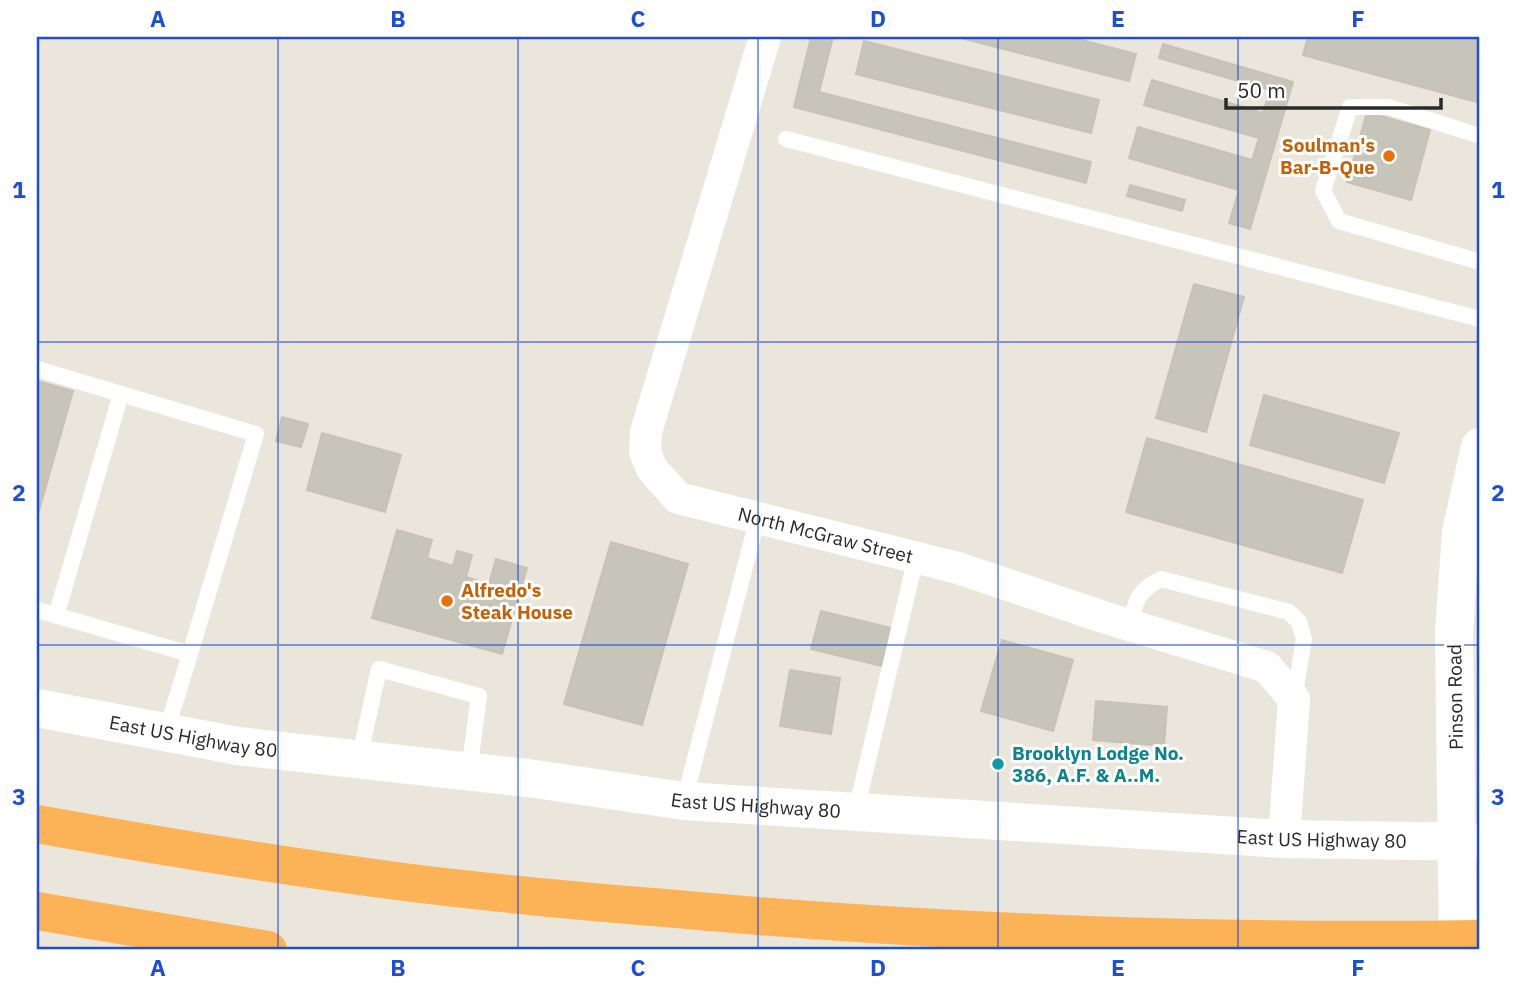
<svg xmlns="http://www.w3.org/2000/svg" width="1517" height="987" viewBox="0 0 1517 987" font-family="'IBM Plex Sans',sans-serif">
<rect width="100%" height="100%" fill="#ebe6db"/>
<path fill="#c7c4ba" stroke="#c7c2b5" stroke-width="2" d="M811,37H833L819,92L1091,162L1086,183L794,107Z
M957,37H1070L1136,54L1129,81Z
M1308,37H1473L1480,39V103L1303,55Z
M864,41L1099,100L1091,133L856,74Z
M1163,44L1293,82L1250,229L1229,223L1239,190L1129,158L1138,127L1252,160L1259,138L1144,105L1152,80L1263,113L1270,90L1159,58Z
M1367,112L1430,130L1411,200L1347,182Z
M1130,185L1185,200L1182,211L1127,196Z
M1194,284L1244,297L1206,432L1156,418Z
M37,381L73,391L37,518Z
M1264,395L1399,433L1384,483L1250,445Z
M282,417L308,424L301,447L276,441Z
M322,433L401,455L385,512L307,490Z
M1147,438L1363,500L1342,573L1126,512Z
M397,530L432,540L427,558L453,566L457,551L472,555L466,577L489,584L496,559L527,568L502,654L372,618Z
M611,542L688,564L642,725L564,704Z
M821,611L895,629L886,667L811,649Z
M1002,640L1073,660L1053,731L981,711Z
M790,670L840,678L831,734L780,726Z
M1096,701L1167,707L1164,746L1093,740Z"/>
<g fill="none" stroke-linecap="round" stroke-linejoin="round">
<path stroke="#fff" stroke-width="16" d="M1480,136L1389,107H1350L1323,191L1339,221L1480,262
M786,139L1480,319
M37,369L256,434L190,654
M37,610L190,654L166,732
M56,616L121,394
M1130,625C1136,600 1137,591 1161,579L1289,612L1299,622L1304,639L1294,699
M359,759L379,669L479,696L469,772
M684,801L758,517
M856,811L916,557"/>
<path stroke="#fff" stroke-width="32" id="s1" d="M765,37L646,432L645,452L652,469L678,498L958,568L1103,617L1267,667L1294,699L1284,839"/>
<g stroke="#fff" stroke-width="38">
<path id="s2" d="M37,708L238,746L528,778L684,801L1284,839L1480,842"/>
<path d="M1458,950L1454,632L1461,532L1480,447"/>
</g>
<path stroke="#fcb256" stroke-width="38" d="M37,824C159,846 281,866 404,882C491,893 578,901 665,908C936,933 1208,943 1480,939
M37,911L268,950"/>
</g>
<path fill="none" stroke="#1d4ed8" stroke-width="2" stroke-opacity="0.55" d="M278,37V950M518,37V950M758,37V950M998,37V950M1238,37V950M37,342H1480M37,645H1480"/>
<g fill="#e8710a" stroke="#fff" stroke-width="2.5">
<circle cx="1389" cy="156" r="7"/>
<circle cx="447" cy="601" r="7"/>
</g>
<circle fill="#0f9aa8" stroke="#fff" stroke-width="2.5" cx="998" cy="764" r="7"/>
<g text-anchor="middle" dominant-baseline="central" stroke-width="6" stroke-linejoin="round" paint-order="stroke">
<g font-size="19" font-weight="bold" fill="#c56008" stroke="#fff" text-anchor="end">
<text x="1375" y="145">Soulman's<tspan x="1375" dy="22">Bar-B-Que</tspan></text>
<text x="461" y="590" text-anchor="start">Alfredo's<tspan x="461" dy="22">Steak House</tspan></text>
</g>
<g font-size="19" fill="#292929" stroke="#fff">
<text stroke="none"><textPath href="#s1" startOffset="642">North McGraw Street</textPath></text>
<text transform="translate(1455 697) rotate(-91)">Pinson Road</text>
<text stroke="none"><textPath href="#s2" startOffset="159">East US Highway 80</textPath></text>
<text stroke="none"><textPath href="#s2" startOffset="726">East US Highway 80</textPath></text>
<text stroke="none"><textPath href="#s2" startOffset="1293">East US Highway 80</textPath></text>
</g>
<g font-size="19" font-weight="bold" fill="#0d838f" stroke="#fff" text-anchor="start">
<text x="1012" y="753">Brooklyn Lodge No.<tspan x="1012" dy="22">386, A.F. &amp; A..M.</tspan></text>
</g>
</g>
<rect width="1517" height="987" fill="none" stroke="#ffffff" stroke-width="77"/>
<path d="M1226 98v10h215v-10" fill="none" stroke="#292929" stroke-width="3.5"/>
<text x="1237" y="98" font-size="21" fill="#292929" stroke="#ffffff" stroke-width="5" paint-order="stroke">50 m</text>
<rect x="38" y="38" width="1440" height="910" fill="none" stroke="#1d4ed8" stroke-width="2.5"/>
<g font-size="23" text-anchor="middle" font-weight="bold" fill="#1d4ed8">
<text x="158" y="27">A</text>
<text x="398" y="27">B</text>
<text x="638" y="27">C</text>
<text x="878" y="27">D</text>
<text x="1118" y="27">E</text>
<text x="1358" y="27">F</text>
<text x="19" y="198">1</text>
<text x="1498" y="198">1</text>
<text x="19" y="501">2</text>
<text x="1498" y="501">2</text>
<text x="19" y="805">3</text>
<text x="1498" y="805">3</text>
<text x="158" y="976">A</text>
<text x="398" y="976">B</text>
<text x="638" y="976">C</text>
<text x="878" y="976">D</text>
<text x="1118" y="976">E</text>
<text x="1358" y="976">F</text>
</g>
</svg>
